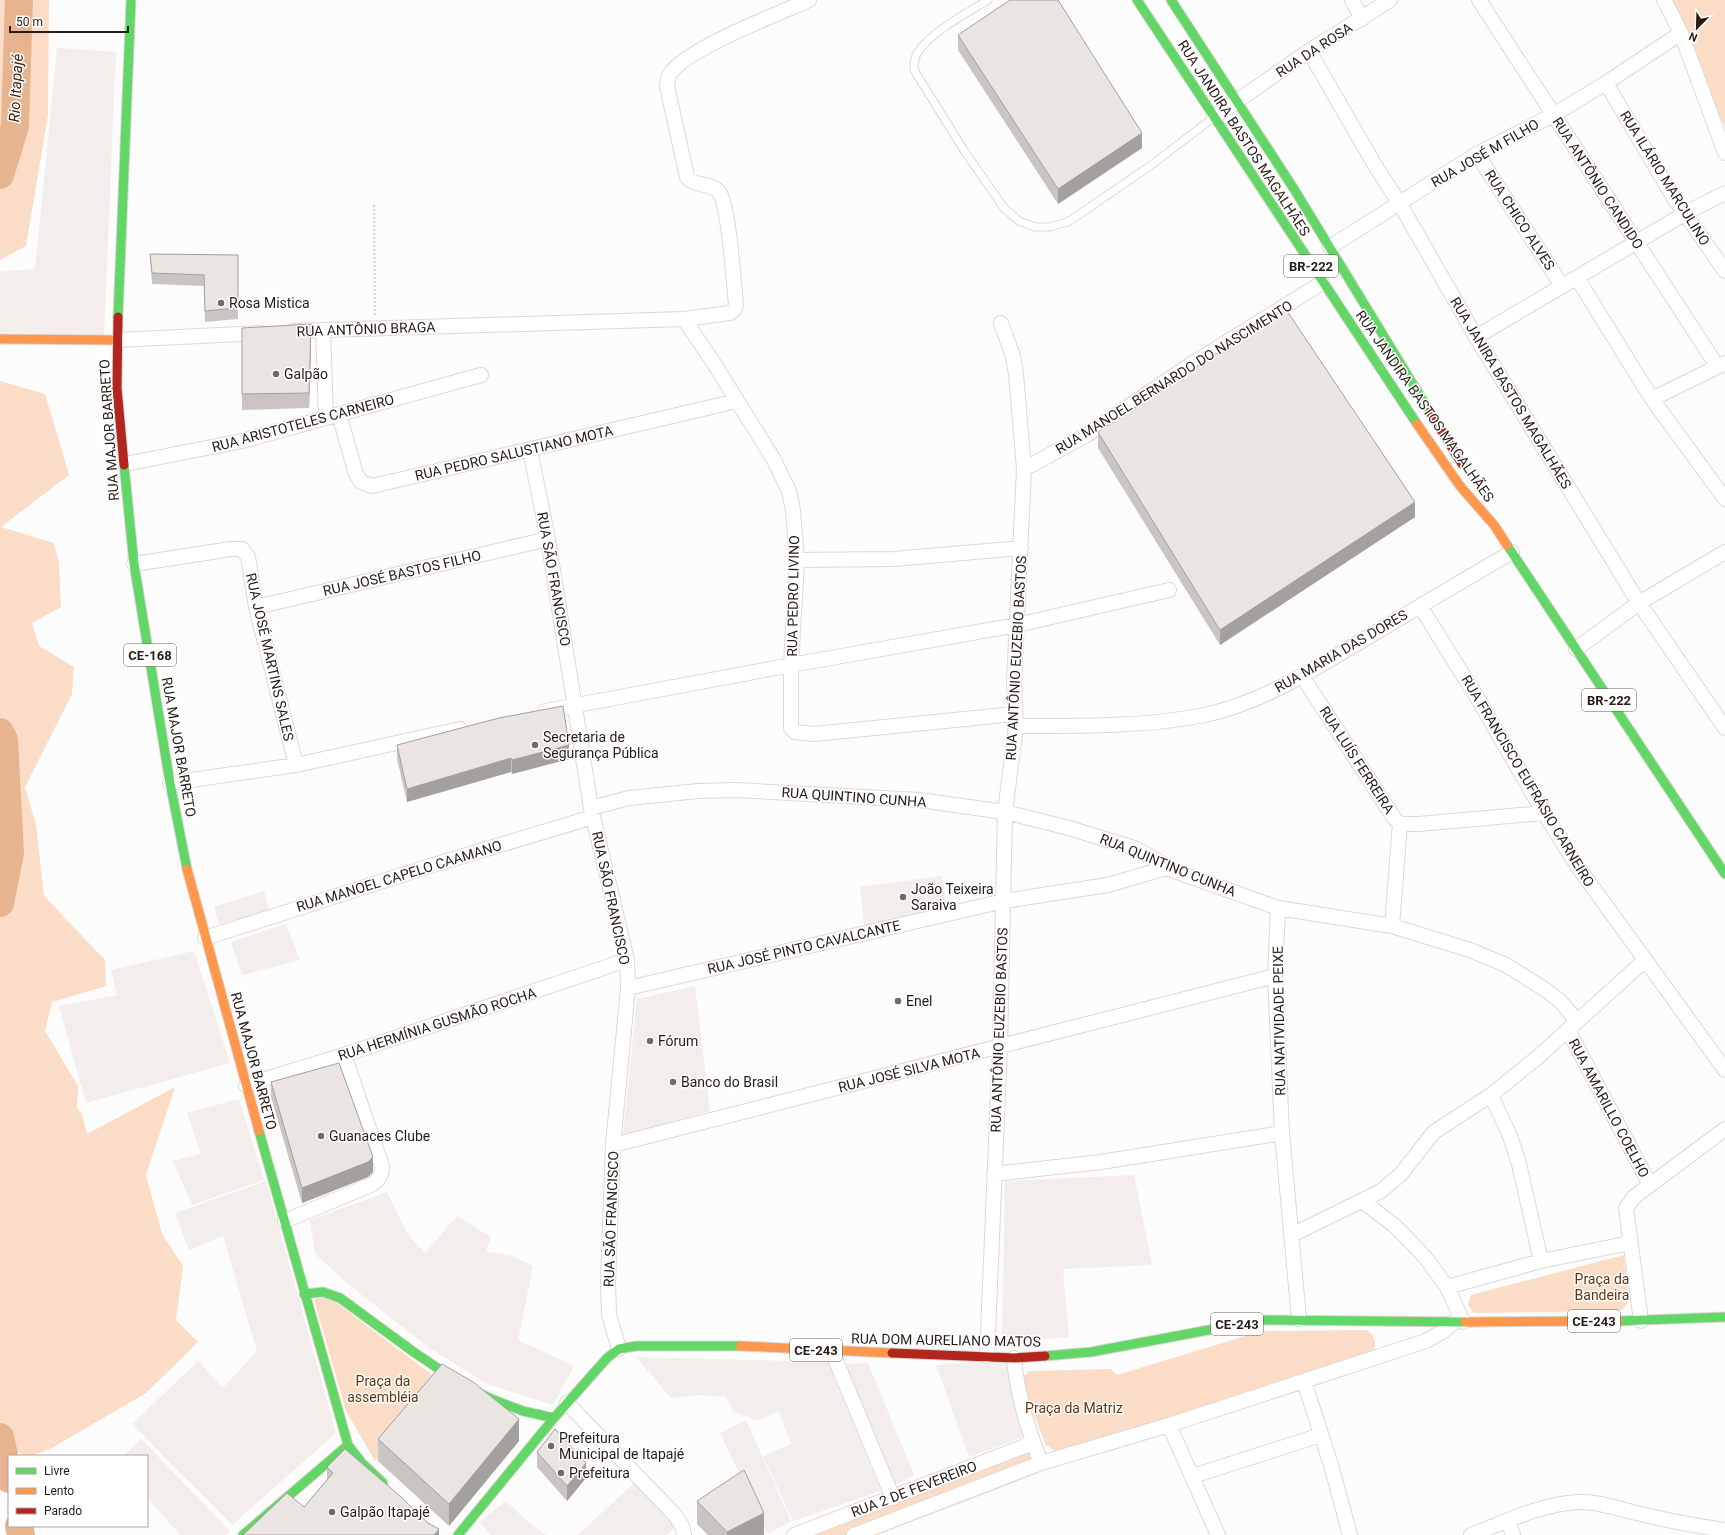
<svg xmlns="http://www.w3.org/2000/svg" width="1725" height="1535" viewBox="0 0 1725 1535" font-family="Roboto,sans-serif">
<rect width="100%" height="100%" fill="#fcfcfc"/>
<path fill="#f3edeb" d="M57,48L116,52L104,336L0,332V271L35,269Z
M942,876L946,907L864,926L860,887Z
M264,891L269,910L219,925L214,907Z
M286,924L300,960L242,975L231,942Z
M194,951L230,1063L86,1103L59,1006L117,995L111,970Z
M695,986L710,1111L623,1135L637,999Z
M239,1099L264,1180L192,1205L173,1161L201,1154L187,1113Z
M1134,1175L1152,1265L1063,1269L1069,1337L1002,1342L1005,1181Z
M266,1181L336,1433L232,1525L132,1424L198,1361L223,1388L257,1351L223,1236L189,1250L175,1213Z
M387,1192L408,1235L425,1253L457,1216L491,1237L486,1252L511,1255L533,1266L518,1340L574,1366L553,1405L487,1384L428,1347L349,1285L315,1254L310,1220Z
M636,1357L828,1362L881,1491L793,1521L763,1456L791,1444L779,1411L757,1421L733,1411L726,1397L700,1395L671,1398Z
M1006,1361L1014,1402L1026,1436L969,1457L936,1365Z
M868,1363L914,1475L891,1487L842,1364Z
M746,1420L791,1521L768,1534L720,1433Z
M141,1439L230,1531L225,1535H180L147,1497V1456H123Z
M635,1482L678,1525L667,1535H578Z
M506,1501L529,1523L546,1535H491L479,1522Z"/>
<path fill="#fbdcc7" d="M0,0H49L48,115L26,246L0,260Z
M1662,0H1725V126Z
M0,381L45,394L69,475L1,527L54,543L59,563L61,607L32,623L39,646L74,667L72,694L25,787L36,825L44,896L105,960L106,986L52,1002L45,1031L78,1086L77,1108L82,1114L87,1134L175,1087L146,1175L162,1234L183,1266L176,1320L198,1342L146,1393L50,1449L31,1456H24L0,1440Z
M1624,1255L1629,1301L1623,1309L1618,1311L1474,1313L1468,1305L1471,1295Z
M326,1295L443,1383L375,1461L346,1411L314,1300Z
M1366,1330C1375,1335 1378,1344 1372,1354L1304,1380L1059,1451L1054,1450L1046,1445L1022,1385L1023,1377L1029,1371L1111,1369L1117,1375L1262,1331Z
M1027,1444L1039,1473L877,1535H791Z"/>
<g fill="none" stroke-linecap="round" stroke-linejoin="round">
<path stroke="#e7b490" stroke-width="28" d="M0,175L15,126L19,0
M0,732L4,740L10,853L0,903
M0,1437L9,1479
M19,1526L21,1535"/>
<g stroke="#ded8d4" stroke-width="9">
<path id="lane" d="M988,0C966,14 932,31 918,52C914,58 914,64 914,70L965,152L1004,208L1019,221L1035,227H1049L1068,222L1150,166L1213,118"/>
</g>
<g stroke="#ded8d4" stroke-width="16">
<path id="street" d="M1352,0L1362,19
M1479,0L1717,366
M1664,0L1681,33L1725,153
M1309,51L1376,167L1400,204L1476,337L1639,603L1725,728
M1606,83L1674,198L1725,271
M1214,117L1309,51L1390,0
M1477,154L1562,286
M1330,247L1477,154L1553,115L1606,83L1681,33
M1577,278L1652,399L1725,499
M684,319L713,362L774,460L789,491L793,510L797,560L791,665V728L795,732L814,734L1015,714
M323,330L326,418
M293,331L684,319L730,313L734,310L736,305C734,285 729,205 719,192C711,182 694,187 687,177L667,86C668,82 668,77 670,74C684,50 780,13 809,0
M1476,337L1686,213L1725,193
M117,340L260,333
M1652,399L1725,363
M339,414L356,474L361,482L372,486L737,401
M530,450L548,539L591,808L627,960L628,988L613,1145L608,1282L609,1315L619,1349
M125,464L242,441L481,375
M1024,469L1088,434L1193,363L1322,283
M797,560L894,559L1021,548
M134,564L231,549H242L248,557L256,607L296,765
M1420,606L1478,699L1544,813L1578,867L1725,1070
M256,607L548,539
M1576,649L1639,603L1725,552
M1302,676L1394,818L1400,824H1419L1544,813
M545,711L791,665L1017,625L1169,590
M1016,726C1077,726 1140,727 1200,716C1259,705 1312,670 1363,640C1413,610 1462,581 1512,552
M170,783L296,765L460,729
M591,808L629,798L698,791L736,790L919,800L1005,812L1069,828L1134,848L1155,859L1166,868L1278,908L1392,926L1470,950L1506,965L1546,990L1560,1001L1577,1021
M1278,908L1275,976L1282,1133L1299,1319
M1392,926L1400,824
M205,938L430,866L593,817
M628,988L1004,901L1108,885L1166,868
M1568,1030L1650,1185
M246,1085L344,1055L627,960
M1491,1095L1510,1136L1519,1164L1541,1261
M613,1145L1275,976
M994,1174L1101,1162L1282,1133
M1362,1201L1395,1226L1425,1257L1447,1287
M285,1221L373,1184C380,1178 382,1175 382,1166L344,1055
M1292,1235L1381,1191L1401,1174L1434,1132L1491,1095L1538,1057L1645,960
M1641,1321L1626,1208L1634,1197L1725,1129
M1463,1322L1447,1287L1541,1261L1630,1243
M832,1351L893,1498
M987,1356L1000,1047L1005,812L1016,726L1014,683L1024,469L1016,374L1013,356L1001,323
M1014,1358C1017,1394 1028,1430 1041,1463L1169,1425L1426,1341L1442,1332L1454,1322
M1304,1381L1331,1465L1350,1535
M567,1403L675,1515L682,1526L684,1535
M1169,1425L1218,1535
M1193,1476L1321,1435
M1508,1521L1513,1535
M794,1535L1033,1443
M854,1535L1041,1463
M1471,1535C1505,1522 1541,1504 1578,1502C1599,1501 1621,1510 1641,1514C1669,1521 1697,1526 1725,1530"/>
</g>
<g stroke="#ded8d4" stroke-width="11">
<path id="fast" d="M1137,0L1417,424
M1171,0L1294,189L1430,412
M118,317L131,0
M124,465L134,564L170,783L187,869
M1507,545L1725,874
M259,1131L348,1445L362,1463L383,1483
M304,1294L323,1292L340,1298L415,1353L466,1387L494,1400L523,1411L554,1418
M1618,1321L1725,1317
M1045,1356L1091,1352L1262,1320L1465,1322
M243,1535L348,1445
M458,1535L554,1418L607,1358L619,1349L636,1346H740"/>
</g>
<g stroke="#ded8d4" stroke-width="11">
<path id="slow" d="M0,339L117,340
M1417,424L1460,486L1494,525L1507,545
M187,869L259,1131
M1465,1322L1618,1321
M740,1346L892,1353"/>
</g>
<g stroke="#ded8d4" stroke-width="11">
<path id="jam" d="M118,317L117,388L124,465
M1430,412L1462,464
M892,1353L1014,1358L1045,1356"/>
</g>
<path stroke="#d8d7d7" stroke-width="2.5" stroke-dasharray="2 2" stroke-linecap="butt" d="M374,205L375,315"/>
<use href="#lane" stroke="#fff" stroke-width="7"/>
<use href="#street" stroke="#fff" stroke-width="14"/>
<use href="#fast" stroke="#63d668" stroke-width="9"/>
<use href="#slow" stroke="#ff974d" stroke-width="9"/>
<use href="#jam" stroke="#b3261e" stroke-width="9"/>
</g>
<path fill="#cac5c2" d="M958,35L1142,148L1058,204L958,50Z
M150,254L238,255V319L205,322L204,286L152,284Z
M242,328L311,339L309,408L242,410Z
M1098,432L1415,517L1220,645L1098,448Z
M397,745L569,759L512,774L511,772L407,802L397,759Z
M271,1082L373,1172L368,1177L302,1203L271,1097Z
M378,1439L519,1441L449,1526L378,1461Z
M537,1452L586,1478L567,1501L537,1467Z
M327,1467L439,1535L304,1507L327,1480Z
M697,1501L764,1535H708L697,1524Z"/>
<path fill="#a4a09e" d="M1142,133V148L1058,204V189Z
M311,324V339L309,408V393Z
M1415,502V517L1220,645V630Z
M569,745V759L512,774V760Z
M511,758V772L407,802V789Z
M373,1157V1172L368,1177L302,1203V1188Z
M519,1419V1441L449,1526V1504Z
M586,1463V1478L567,1501V1486Z
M764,1513V1535H727V1532Z
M439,1529V1535H434Z"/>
<path fill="#ebe5e1" stroke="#a4a09e" d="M1010,0H1058L1142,133L1058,189L958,35Z
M150,254L238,255V308L205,311L204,275L152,273Z
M1285,308L1415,502L1220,630L1098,432Z
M311,324L309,393L242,394V328Z
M563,706L569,745L512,760L511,758L407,789L397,745L499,718Z
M339,1063L373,1157L368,1162L302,1188L271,1082Z
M442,1364L473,1382L519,1419L449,1504L378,1439Z
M555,1429L586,1463L567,1486L537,1452Z
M345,1449L400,1496L428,1523L439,1529L434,1535H243L287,1493L304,1507L333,1473L327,1467Z
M744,1470L764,1513L727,1532L697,1501Z"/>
<g fill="#726a65" stroke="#fff" stroke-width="1.5">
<circle cx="221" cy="303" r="4"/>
<circle cx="276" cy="374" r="4"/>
<circle cx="535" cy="745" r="4"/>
<circle cx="903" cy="897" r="4"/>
<circle cx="898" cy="1001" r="4"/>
<circle cx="650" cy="1041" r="4"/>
<circle cx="673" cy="1082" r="4"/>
<circle cx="321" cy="1136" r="4"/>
<circle cx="551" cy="1446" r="4"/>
<circle cx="561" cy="1473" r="4"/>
<circle cx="332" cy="1512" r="4"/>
</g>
<g text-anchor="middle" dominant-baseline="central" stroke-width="3" stroke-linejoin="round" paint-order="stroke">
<g fill="#fff" stroke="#685f5a" stroke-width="1">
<rect x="1284" y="255" width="54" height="22" rx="3"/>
<rect x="124" y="644" width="52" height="22" rx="3"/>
<rect x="1582" y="689" width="54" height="22" rx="3"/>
<rect x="1568" y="1310" width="52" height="22" rx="3"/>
<rect x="1211" y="1313" width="52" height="22" rx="3"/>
<rect x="790" y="1339" width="52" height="22" rx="3"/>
</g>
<g font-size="13" font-weight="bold" fill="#271b14">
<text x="1311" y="266">BR-222</text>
<text x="150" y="655">CE-168</text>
<text x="1609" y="700">BR-222</text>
<text x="1594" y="1321">CE-243</text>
<text x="1237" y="1324">CE-243</text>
<text x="816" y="1350">CE-243</text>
</g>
<g font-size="14" fill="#271b14" stroke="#fff">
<text transform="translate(1314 50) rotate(-33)">RUA DA ROSA</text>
<text transform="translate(1244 138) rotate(57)">RUA JANDIRA BASTOS MAGALHÃES</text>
<text transform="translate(1485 153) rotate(-30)">RUA JOSÉ M FILHO</text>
<text transform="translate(1665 178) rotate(58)">RUA ILÁRIO MARCULINO</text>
<text transform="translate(1598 183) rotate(57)">RUA ANTÔNIO CANDIDO</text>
<text transform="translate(1520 220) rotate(57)">RUA CHICO ALVES</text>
<text transform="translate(366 329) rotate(-2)">RUA ANTÔNIO BRAGA</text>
<text transform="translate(1174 377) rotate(-32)">RUA MANOEL BERNARDO DO NASCIMENTO</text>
<text transform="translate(1511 393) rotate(59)">RUA JANIRA BASTOS MAGALHÃES</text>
<text transform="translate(1425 406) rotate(55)">RUA JANDIRA BASTOS MAGALHÃES</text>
<text transform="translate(303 423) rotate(-15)">RUA ARISTOTELES CARNEIRO</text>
<text transform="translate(109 430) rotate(-94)">RUA MAJOR BARRETO</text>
<text transform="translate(514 453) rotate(-13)">RUA PEDRO SALUSTIANO MOTA</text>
<text transform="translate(402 573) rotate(-13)">RUA JOSÉ BASTOS FILHO</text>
<text transform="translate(554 579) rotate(80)">RUA SÃO FRANCISCO</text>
<text transform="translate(793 596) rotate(-89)">RUA PEDRO LIVINO</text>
<text transform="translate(1341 651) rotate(-30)">RUA MARIA DAS DORES</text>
<text transform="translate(270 657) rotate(77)">RUA JOSÉ MARTINS SALES</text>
<text transform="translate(1016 658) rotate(-87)">RUA ANTÔNIO EUZEBIO BASTOS</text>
<text transform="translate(179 747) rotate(80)">RUA MAJOR BARRETO</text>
<text transform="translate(1357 760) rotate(57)">RUA LUÍS FERREIRA</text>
<text transform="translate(1528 781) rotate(59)">RUA FRANCISCO EUFRÁSIO CARNEIRO</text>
<text transform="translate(854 797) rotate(4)">RUA QUINTINO CUNHA</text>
<text transform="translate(1168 865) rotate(22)">RUA QUINTINO CUNHA</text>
<text transform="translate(399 876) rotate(-17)">RUA MANOEL CAPELO CAAMANO</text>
<text transform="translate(611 898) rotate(78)">RUA SÃO FRANCISCO</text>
<text transform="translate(804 947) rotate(-13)">RUA JOSÉ PINTO CAVALCANTE</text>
<text transform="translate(1279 1021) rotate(-91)">RUA NATIVIDADE PEIXE</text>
<text transform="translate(437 1024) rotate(-18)">RUA HERMÍNIA GUSMÃO ROCHA</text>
<text transform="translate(999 1030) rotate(-88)">RUA ANTÔNIO EUZEBIO BASTOS</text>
<text transform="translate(254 1061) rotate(75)">RUA MAJOR BARRETO</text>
<text transform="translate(909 1070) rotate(-14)">RUA JOSÉ SILVA MOTA</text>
<text transform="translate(1609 1108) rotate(62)">RUA AMARILLO COELHO</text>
<text transform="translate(611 1219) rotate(-88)">RUA SÃO FRANCISCO</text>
<text transform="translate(946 1340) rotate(1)">RUA DOM AURELIANO MATOS</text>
<text transform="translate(914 1489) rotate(-21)">RUA 2 DE FEVEREIRO</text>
</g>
<g font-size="14" fill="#271b14" stroke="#fff" text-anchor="start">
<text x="229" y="303">Rosa Mistica</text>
<text x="284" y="374">Galpão</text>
<text x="543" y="737">Secretaria de<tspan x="543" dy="16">Segurança Pública</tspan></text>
<text x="911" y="889">João Teixeira<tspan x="911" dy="16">Saraiva</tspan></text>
<text x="906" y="1001">Enel</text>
<text x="658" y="1041">Fórum</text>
<text x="681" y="1082">Banco do Brasil</text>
<text x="329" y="1136">Guanaces Clube</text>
<text x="559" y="1438">Prefeitura<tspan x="559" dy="16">Municipal de Itapajé</tspan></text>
<text x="569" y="1473">Prefeitura</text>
<text x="340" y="1512">Galpão Itapajé</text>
</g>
<g font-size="14" fill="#64340d" stroke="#fff">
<text x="1602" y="1279">Praça da<tspan x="1602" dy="16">Bandeira</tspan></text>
<text x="383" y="1381">Praça da<tspan x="383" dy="16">assembléia</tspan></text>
<text x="1074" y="1408">Praça da Matriz</text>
</g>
<g font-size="15" font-style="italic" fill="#43250f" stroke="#fff">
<text transform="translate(16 88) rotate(-87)">Rio Itapajé</text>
</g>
</g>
<rect x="8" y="1455" width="140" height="72" fill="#ffffff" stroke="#a9a4a1"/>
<rect x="16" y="1468" width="20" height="6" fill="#63d668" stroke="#a9a4a1"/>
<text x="44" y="1475" font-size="12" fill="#271b14">Livre</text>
<rect x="16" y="1488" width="20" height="6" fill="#ff974d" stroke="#a9a4a1"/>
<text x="44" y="1495" font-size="12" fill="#271b14">Lento</text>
<rect x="16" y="1508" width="20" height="6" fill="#b3261e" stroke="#a9a4a1"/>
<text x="44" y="1515" font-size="12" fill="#271b14">Parado</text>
<g transform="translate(1697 28) rotate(203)" stroke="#ffffff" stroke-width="3" paint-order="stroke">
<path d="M0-3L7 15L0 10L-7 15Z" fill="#271b14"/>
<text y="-6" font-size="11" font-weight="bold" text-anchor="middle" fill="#271b14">N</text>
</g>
<path d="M10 26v6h118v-6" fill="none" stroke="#271b14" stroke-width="2"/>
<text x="16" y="26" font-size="12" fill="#271b14" stroke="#ffffff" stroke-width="3" paint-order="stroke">50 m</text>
</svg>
